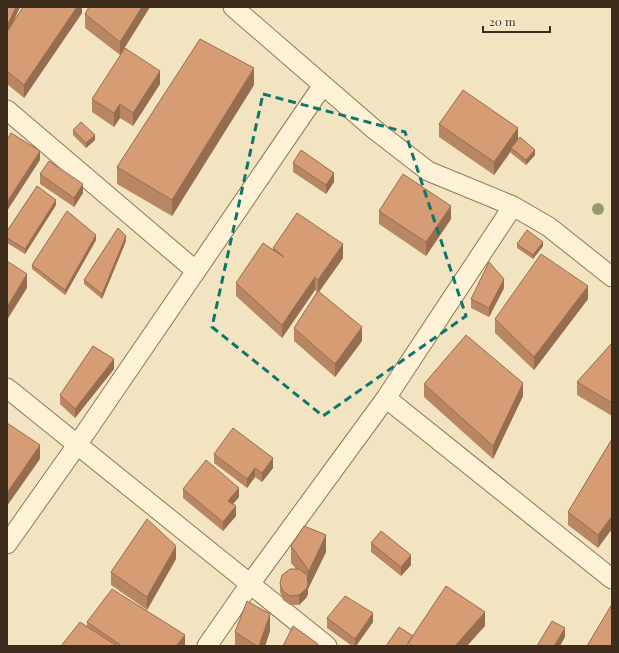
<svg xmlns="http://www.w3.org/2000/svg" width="619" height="653" viewBox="0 0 619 653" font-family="'Playfair Display',serif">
<rect width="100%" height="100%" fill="#f3e4c1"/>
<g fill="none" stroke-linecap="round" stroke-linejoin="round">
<g stroke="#8f7556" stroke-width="21">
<path id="street" d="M233,7L375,130L428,171L513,206L549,227L612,277
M7,110L196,271
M7,388L327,646
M386,398L612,579
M7,544L77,445L323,85
M207,646L250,584L386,398L513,206"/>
</g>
<use href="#street" stroke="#fdf1d6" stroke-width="19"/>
</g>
<circle fill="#989968" cx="598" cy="209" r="6"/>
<path fill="#b88663" d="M7,7H20L13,23L82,7V13L24,98L7,84Z
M89,7H150L120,55L85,28V14Z
M160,84L133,126L120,118L114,127L92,112V99Z
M254,85L172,216L117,184V167Z
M439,124L518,140L535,155L526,165L511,153V151L494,175L439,137Z
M73,130L95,140L86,148L73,135Z
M293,163L334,182L326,194L293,172Z
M40,174L83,193L74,207L40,184Z
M56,205L25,254L7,243V231Z
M379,211L451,219L426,256L379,224Z
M96,240L65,295L32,269V265Z
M126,241L102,299L84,284V280Z
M517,244L543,246L533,259L517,248Z
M273,248L343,258L319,292L362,341L335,377L294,341V328L317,292L315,290L282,338L236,296V283L273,250Z
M504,288L489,317L471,308V299Z
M588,299L534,370L495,333V319Z
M612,343V416L577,395V382Z
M114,369L75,418L60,404V395Z
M424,384L523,396L493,459L424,397Z
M612,439L598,548L568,525V512Z
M214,454L273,468L262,482L255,477L247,488L214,463Z
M183,489L239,497L233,504L236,516L223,531L183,498Z
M371,543L411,565L401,576L371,552Z
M291,546L326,552L308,589V594L306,598L299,605H290L283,600L280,592V583L296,569L291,563Z
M176,559L147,610L111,585V572Z
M327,618L373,622L356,646H352L327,628Z
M87,622L185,646H61L87,626Z
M270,631L265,646H235V632Z"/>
<path fill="#966d50" d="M16,7H20L7,35V26Z
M77,7H82V13L24,98V85Z
M142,7H150L120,55V42Z
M254,68V85L172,216V200Z
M160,71V84L133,126V113Z
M120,104V118L114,127V113Z
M518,128V141L511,148V151L494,175V162Z
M95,135V140L86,148V143Z
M535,150V155L526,165V160Z
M40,151V160L7,211V202Z
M334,173V182L326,194V185Z
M83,184V193L74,207V198Z
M56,200V205L25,254V249Z
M451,206V219L426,256V242Z
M96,235V240L65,295V290Z
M126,236V241L102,299V294Z
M543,242V246L533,259V255Z
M343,244V258L318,293V280Z
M27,274V288L7,320V307Z
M315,277V290L282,338V325Z
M504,279V288L489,317V308Z
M588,286V299L534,370V357Z
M362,327V341L335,377V364Z
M114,359V369L75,418V409Z
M523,383V396L493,459V446Z
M40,445V459L7,506V493Z
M273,458V468L262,482V473Z
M255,468V477L247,488V479Z
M239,488V497L228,510V501Z
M236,506V516L223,531V522Z
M612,516V529L598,548V535Z
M326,535V552L308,589V594L306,598L299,605V595L308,585V573Z
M176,546V559L147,610V597Z
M411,555V565L401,576V567Z
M485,612V626L467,646H455Z
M373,613V622L356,646H355V639Z
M270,614V631L265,646H259Z
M565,628V637L560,646H554Z
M185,635V646H176Z"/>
<path fill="#d69c73" stroke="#966d50" d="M7,7H16L7,26Z
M23,7H77L24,85L7,71V32Z
M89,7H142L120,42L85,14Z
M200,39L254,68L172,200L117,167Z
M125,48L160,71L133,113L120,104L114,113L92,99Z
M463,90L518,128L494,162L439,124Z
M81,122L95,135L86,143L73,130Z
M11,133L40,151L7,202V140Z
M520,137L535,150L526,160L511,148Z
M301,150L334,173L326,185L293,163Z
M49,161L83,184L74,198L40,174Z
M403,174L451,206L426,242L379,211Z
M37,186L56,200L25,249L7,238V231Z
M67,211L96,235L65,290L32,265Z
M297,213L343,244L318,280L315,277L282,325L236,283L263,243L284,257L273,248Z
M118,228L126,236L102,294L84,280Z
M527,230L543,242L533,255L517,244Z
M541,254L588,286L534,357L495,319Z
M7,261L27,274L7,307Z
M489,262L504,279L489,308L471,299Z
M318,291L362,327L335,364L294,328Z
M466,335L523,383L493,446L424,384Z
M612,343V403L577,382Z
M93,346L114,359L75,409L60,395Z
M7,423L40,445L7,493Z
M233,428L273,458L262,473L255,468L247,479L214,454Z
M612,439V516L598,535L568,512Z
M206,460L239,488L228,501L236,506L223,522L183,489Z
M147,519L176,546L147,597L111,572Z
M304,526L326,535L308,573L307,568L291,546Z
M381,531L411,555L401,567L371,543Z
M290,569H299L307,575L308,585L306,589L299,595L290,596L283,591L281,587L280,583L282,575Z
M446,586L485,612L455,646H413L408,643Z
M112,589L185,635L176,646H122L87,622Z
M345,596L373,613L355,639L327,618Z
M247,601L270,614L259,646H257L235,632Z
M612,604V646H587Z
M552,621L565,628L554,646H537Z
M80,622L117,646H61Z
M293,626L318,644L317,646H283Z
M399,627L413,636L408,643V646H386Z"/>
<path fill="none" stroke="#0f766e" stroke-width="3" stroke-dasharray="8 5" stroke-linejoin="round" d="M263,94L405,132L466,316L323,416L212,327Z"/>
<rect width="619" height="653" fill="none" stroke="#3d2c1c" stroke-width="16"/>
<path d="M483 26v6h67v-6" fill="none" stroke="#3d2c1c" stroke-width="2"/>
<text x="489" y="26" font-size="12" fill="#3d2c1c" stroke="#f9eed2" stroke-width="3" paint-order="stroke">20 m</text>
</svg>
